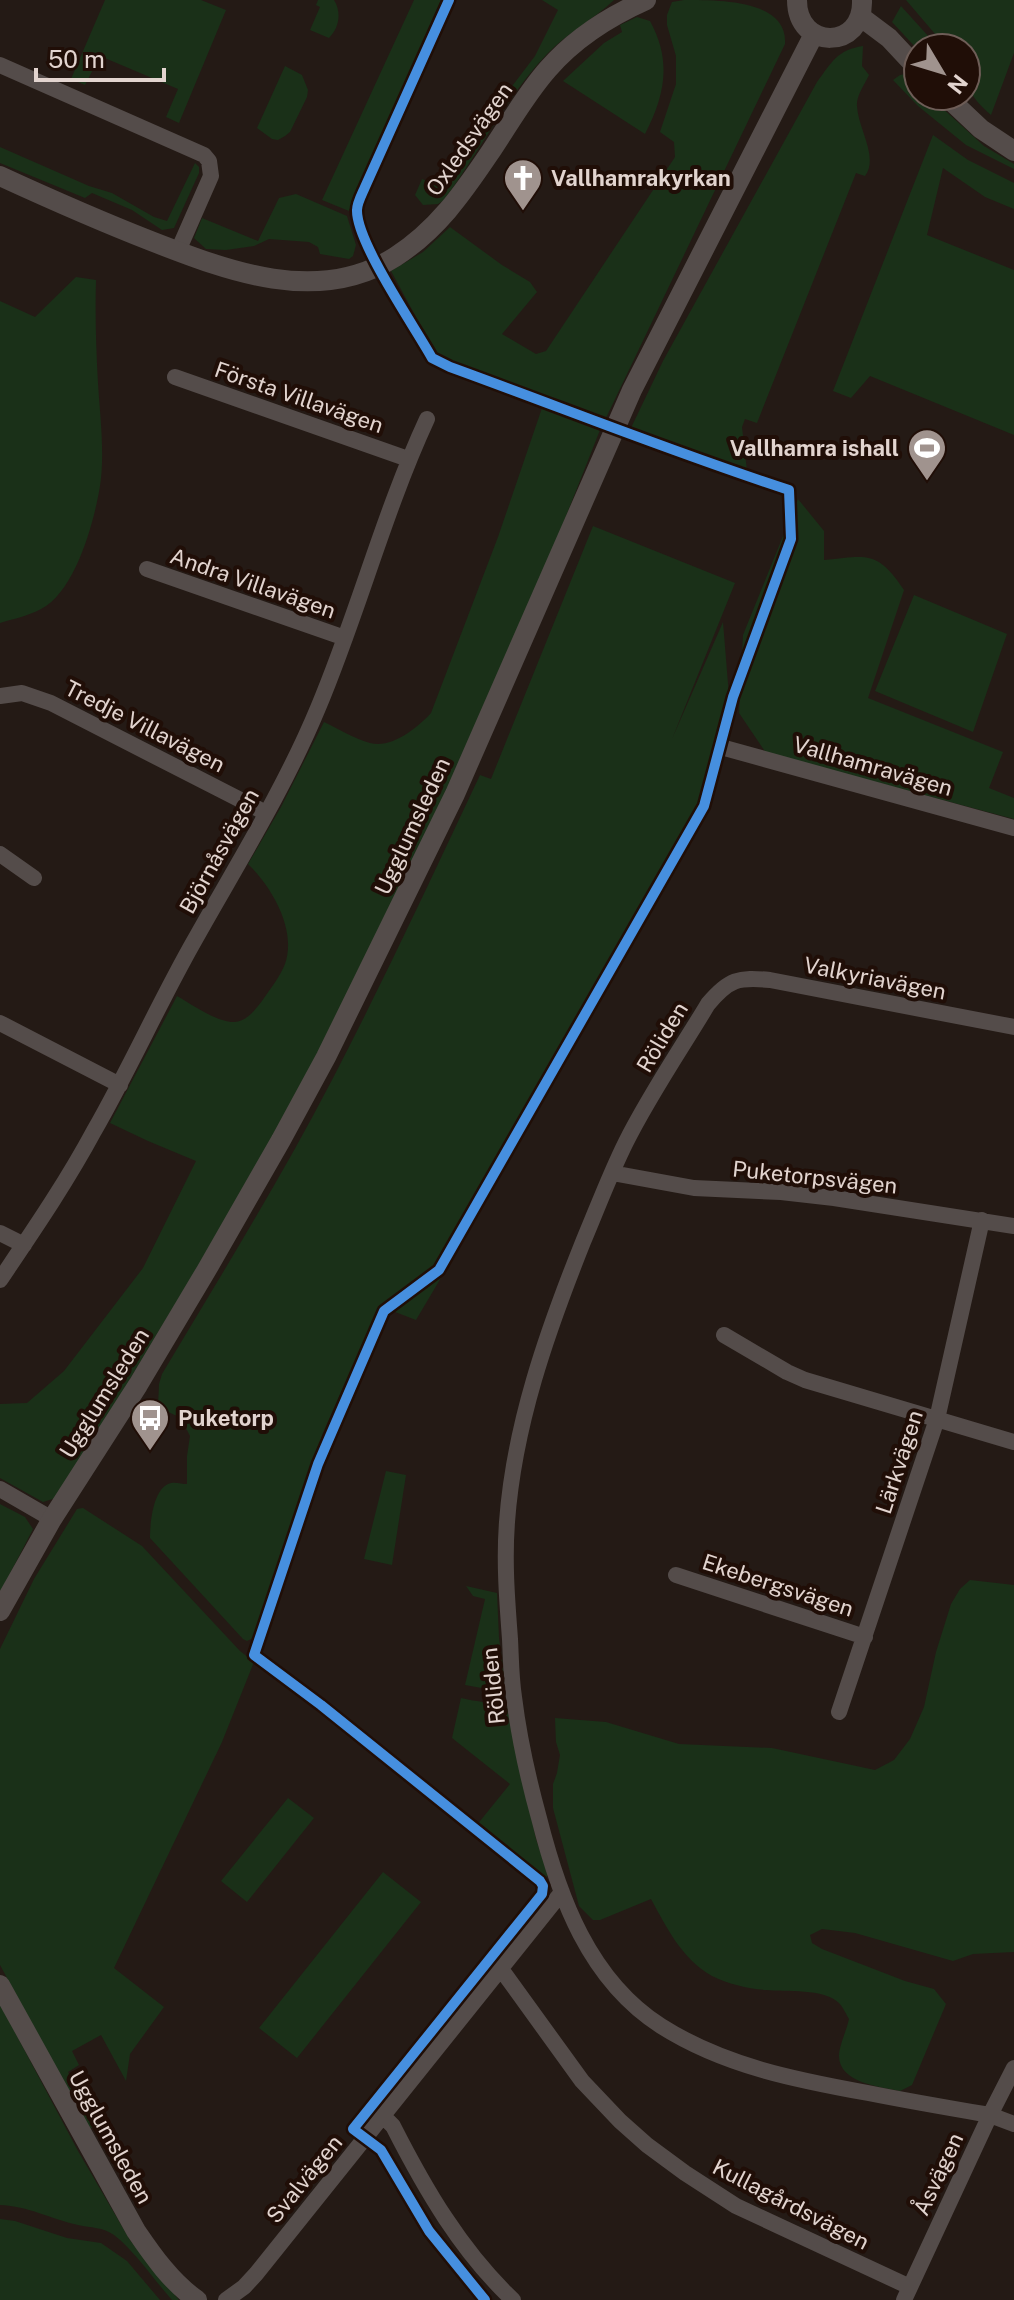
<svg xmlns="http://www.w3.org/2000/svg" width="1014" height="2300" viewBox="0 0 1014 2300" font-family="'Public Sans',sans-serif">
<rect width="100%" height="100%" fill="#241a15"/>
<path fill="#1a3018" d="M105,0H201L226,10L179,123L166,117L178,89L100,56L85,85L71,79Z
M318,0H334C342,13 339,28 329,38L310,30L320,7L316,5Z
M414,0H441L349,211L322,200Z
M542,0H614C593,20 567,33 547,54C506,97 479,153 444,200L438,204L423,205L415,195L422,179L444,188L503,98L535,56L558,10Z
M684,0C721,0 788,0 785,44L605,420L467,372L435,352L391,271L423,252L450,227L502,265L530,282L537,292L502,334L536,354L546,351L675,157L674,142L660,132L676,84V56L667,25V15L672,2Z
M906,0H1014V53L991,115C964,92 966,81 966,48H947Z
M901,6L939,48L918,50L892,22Z
M637,17L650,21C672,61 665,95 645,134L563,81L604,43L622,32L620,25Z
M863,46L862,66L869,75C865,84 856,96 857,106C858,129 879,157 865,176L856,173L757,423L745,419L742,427L747,471L630,430L663,361L817,82C832,62 837,50 863,46Z
M285,66L302,75L308,90L307,97L290,132L285,136L278,140L272,139L257,128Z
M906,74L918,86V96H929L984,146L1014,164V169L966,145L918,106L893,80L900,75Z
M933,135L968,160L1014,183V209L985,197L943,168L927,235L1014,270V435L870,376L851,398L833,391Z
M0,147L89,186L112,193L154,217L167,221L195,163L199,167V173L174,228L162,230L132,210L92,193L85,198L0,163Z
M296,194L347,216L356,245L353,256L349,259L320,254L318,247L309,242L269,239L254,246L226,250L206,249L194,238L202,218L258,241L279,198Z
M76,277L96,280C95,314 96,348 98,383C100,416 105,453 100,486C94,523 75,592 41,609C28,616 13,619 0,623V301L35,317Z
M542,408L600,430L510,658L297,1102L59,1497L43,1502L0,1478V1404L27,1403L64,1371L143,1268L196,1161L148,1141L110,1123L177,996C191,1004 217,1022 233,1022C245,1023 255,1010 262,1001C270,989 280,977 285,964C297,930 272,887 248,864L281,807L324,722C339,729 355,739 370,743C392,749 418,727 431,713L498,537Z
M798,499L824,531V560C868,556 877,550 904,590L868,698L1003,752L989,788L1014,798V819L766,753L739,713L743,635Z
M593,526L735,583L672,739L723,622L730,708L701,807L687,837L434,1266L384,1305L374,1318L323,1433L258,1632L255,1637L247,1641L243,1639L150,1538C150,1523 153,1491 168,1484C174,1481 181,1484 187,1484V1456L190,1436L181,1418L158,1407L159,1384L162,1374C220,1277 280,1180 332,1080C384,980 432,877 480,775L491,779Z
M914,595L1007,634L973,732L875,691Z
M443,1271H445L416,1320L390,1310Z
M386,1471L406,1475L392,1565L364,1559Z
M0,1504L25,1517L33,1529L0,1593Z
M83,1508L142,1546L240,1651L254,1662L222,1742L114,1968L164,2007L130,2054L126,2081L101,2035L72,2051L79,2065L68,2072L97,2125L89,2129L0,1965V1649L34,1579L77,1509Z
M970,1580L1014,1585V1952L973,1954L953,1961L855,1933L822,1929L810,1935L812,1943L822,1949L905,1981L934,1989L946,2004L912,2085L900,2091C881,2087 839,2083 839,2056C839,2046 847,2029 849,2019C846,2014 843,2007 839,2003C824,1988 786,1992 766,1990C749,1989 728,1984 712,1976C681,1958 667,1928 651,1899L600,1920H593L579,1906L553,1808V1784L557,1773L560,1755L556,1742L555,1718L606,1722L679,1744L772,1748L875,1770L894,1760L910,1739L924,1707L936,1652L951,1604L960,1589Z
M466,1586L497,1593L499,1638L505,1681L498,1691L465,1685L485,1599L473,1596Z
M461,1698C476,1702 493,1702 507,1707L536,1839L548,1875L544,1880L476,1826L510,1784L452,1738Z
M288,1798L314,1818L247,1902L221,1881Z
M383,1872L421,1902L297,2058L259,2028Z
M0,2004L78,2151L130,2240L179,2300H172C155,2281 133,2249 114,2235C103,2227 91,2228 78,2225C51,2219 28,2206 0,2205Z
M0,2219L15,2221L67,2238L101,2243L127,2261L160,2300H0Z"/>
<g fill="none" stroke-linecap="round" stroke-linejoin="round">
<path stroke="#544c4a" stroke-width="16" d="M0,65L204,155L209,161L211,176L178,251
M175,377L408,459
M147,569L345,638
M0,696L22,693L51,703L266,813
M721,747L1014,828
M0,854L34,878
M0,1023L120,1085
M1014,1027L770,980C738,977 729,979 708,1004C681,1049 650,1094 626,1142C610,1174 597,1209 583,1242C547,1332 514,1425 507,1522C504,1562 507,1599 510,1639C511,1658 511,1678 514,1697C519,1738 528,1778 539,1818C559,1897 589,1980 661,2026C724,2066 796,2080 868,2093C908,2101 949,2108 990,2115L1014,2124
M612,1173L694,1188L781,1192L834,1198L1014,1226
M0,1233L24,1245
M0,1280C33,1231 66,1183 94,1131C129,1070 158,1005 193,943C236,866 284,790 318,708C358,613 384,512 427,419
M724,1335L787,1372L805,1380L1014,1442
M0,1489L52,1519
M676,1575L865,1637
M839,1712L937,1419L982,1220
M501,1969L582,2081L620,2121L647,2145L685,2173L736,2206L910,2287
M383,2116L393,2126C425,2189 461,2251 513,2300
M226,2300L244,2287L256,2274L562,1892
M904,2300L990,2115L1014,2068"/>
<path stroke="#544c4a" stroke-width="20" d="M797,0C797,51 864,50 862,0
M861,17L889,38L918,69
M946,96L981,129L1014,151
M0,176C50,199 100,221 151,241C228,271 318,306 395,257C437,230 462,194 489,154C508,126 525,95 548,69C574,39 610,16 646,0
M0,1611L52,1519L138,1385L206,1271L281,1140L326,1057L455,794L632,390L814,34
M0,1985L136,2231C153,2256 172,2283 197,2300"/>
<g stroke="#200e07" stroke-width="15">
<path id="cycleway" d="M449,0L365,187C362,194 357,203 357,210C356,242 415,327 432,358L450,367C563,408 675,453 789,490L791,539L733,697L704,806L439,1270L384,1311L318,1464L254,1655L321,1705L540,1881L543,1886L542,1894L534,1904L353,2129L381,2150L429,2231L485,2300"/>
</g>
<use href="#cycleway" stroke="#468fdf" stroke-width="10"/>
</g>
<defs>
<g id="church-pin" transform="scale(2)"><path d="M0 17L-7.5 6A9.5 9.5 0 1 1 7.5 6Z" fill="#a0938e" stroke="#200e07"/><path d="M-1.2-6h2.4v3.5h3.3v2.4h-3.3V6h-2.4V-.1h-3.3v-2.4h3.3Z" fill="#fff"/></g>
<g id="stadium-pin" transform="scale(2)"><path d="M0 17L-7.5 6A9.5 9.5 0 1 1 7.5 6Z" fill="#a0938e" stroke="#200e07"/><path d="M0-5a6.5 5 0 1 0 0 10a6.5 5 0 1 0 0-10ZM-3.5-1.8h7v3.6h-7Z" fill="#fff"/></g>
<g id="bus-pin" transform="scale(2)"><path d="M0 17L-7.5 6A9.5 9.5 0 1 1 7.5 6Z" fill="#a0938e" stroke="#200e07"/><path d="M-5-6H5V4H4V6H2V4H-2V6H-4V4H-5ZM-3.5-4V0h7V-4ZM-3.5 1.2v1.5H-2V1.2ZM2 1.2v1.5H3.5V1.2Z" fill="#fff"/></g>
</defs>
<g fill-rule="evenodd">
<use href="#church-pin" x="523" y="178"/>
<use href="#stadium-pin" x="927" y="448"/>
<use href="#bus-pin" x="150" y="1418"/>
</g>
<g text-anchor="middle" dominant-baseline="central" stroke-width="8" stroke-linejoin="round" paint-order="stroke">
<g font-size="22" fill="#e2d4cf" stroke="#200e07">
<text transform="translate(469 139) rotate(-55)">Oxledsvägen</text>
<text transform="translate(299 397) rotate(19)">Första Villavägen</text>
<text transform="translate(253 583) rotate(19)">Andra Villavägen</text>
<text transform="translate(145 726) rotate(27)">Tredje Villavägen</text>
<text transform="translate(873 766) rotate(16)">Vallhamravägen</text>
<text transform="translate(412 826) rotate(-65)">Ugglumsleden</text>
<text transform="translate(219 851) rotate(-61)">Björnåsvägen</text>
<text transform="translate(875 978) rotate(11)">Valkyriavägen</text>
<text transform="translate(662 1037) rotate(-59)">Röliden</text>
<text transform="translate(815 1177) rotate(6)">Puketorpsvägen</text>
<text transform="translate(104 1393) rotate(-58)">Ugglumsleden</text>
<text transform="translate(899 1462) rotate(-72)">Lärkvägen</text>
<text transform="translate(778 1585) rotate(18)">Ekebergsvägen</text>
<text transform="translate(493 1686) rotate(-96)">Röliden</text>
<text transform="translate(111 2137) rotate(61)">Ugglumsleden</text>
<text transform="translate(938 2174) rotate(-65)">Åsvägen</text>
<text transform="translate(304 2179) rotate(-51)">Svalvägen</text>
<text transform="translate(791 2204) rotate(27)">Kullagårdsvägen</text>
</g>
<g font-size="22" font-weight="bold" fill="#e2d4cf" stroke="#200e07" text-anchor="start">
<text x="551" y="178">Vallhamrakyrkan</text>
<text x="899" y="448" text-anchor="end">Vallhamra ishall</text>
<text x="178" y="1418">Puketorp</text>
</g>
</g>
<g transform="translate(942 72) rotate(128)"><circle r="38" fill="#200e07" stroke="#6e5d57" stroke-width="2"/>
<path d="M0-6L14 30L0 20L-14 30Z" fill="#a0938e"/>
<text y="-12" font-size="22" font-weight="bold" text-anchor="middle" fill="#e2d4cf">N</text>
</g>
<path d="M36 68v12h128v-12" fill="none" stroke="#e2d4cf" stroke-width="4"/>
<text x="48" y="68" font-size="24" fill="#e2d4cf" stroke="#200e07" stroke-width="6" paint-order="stroke">50 m</text>
</svg>
